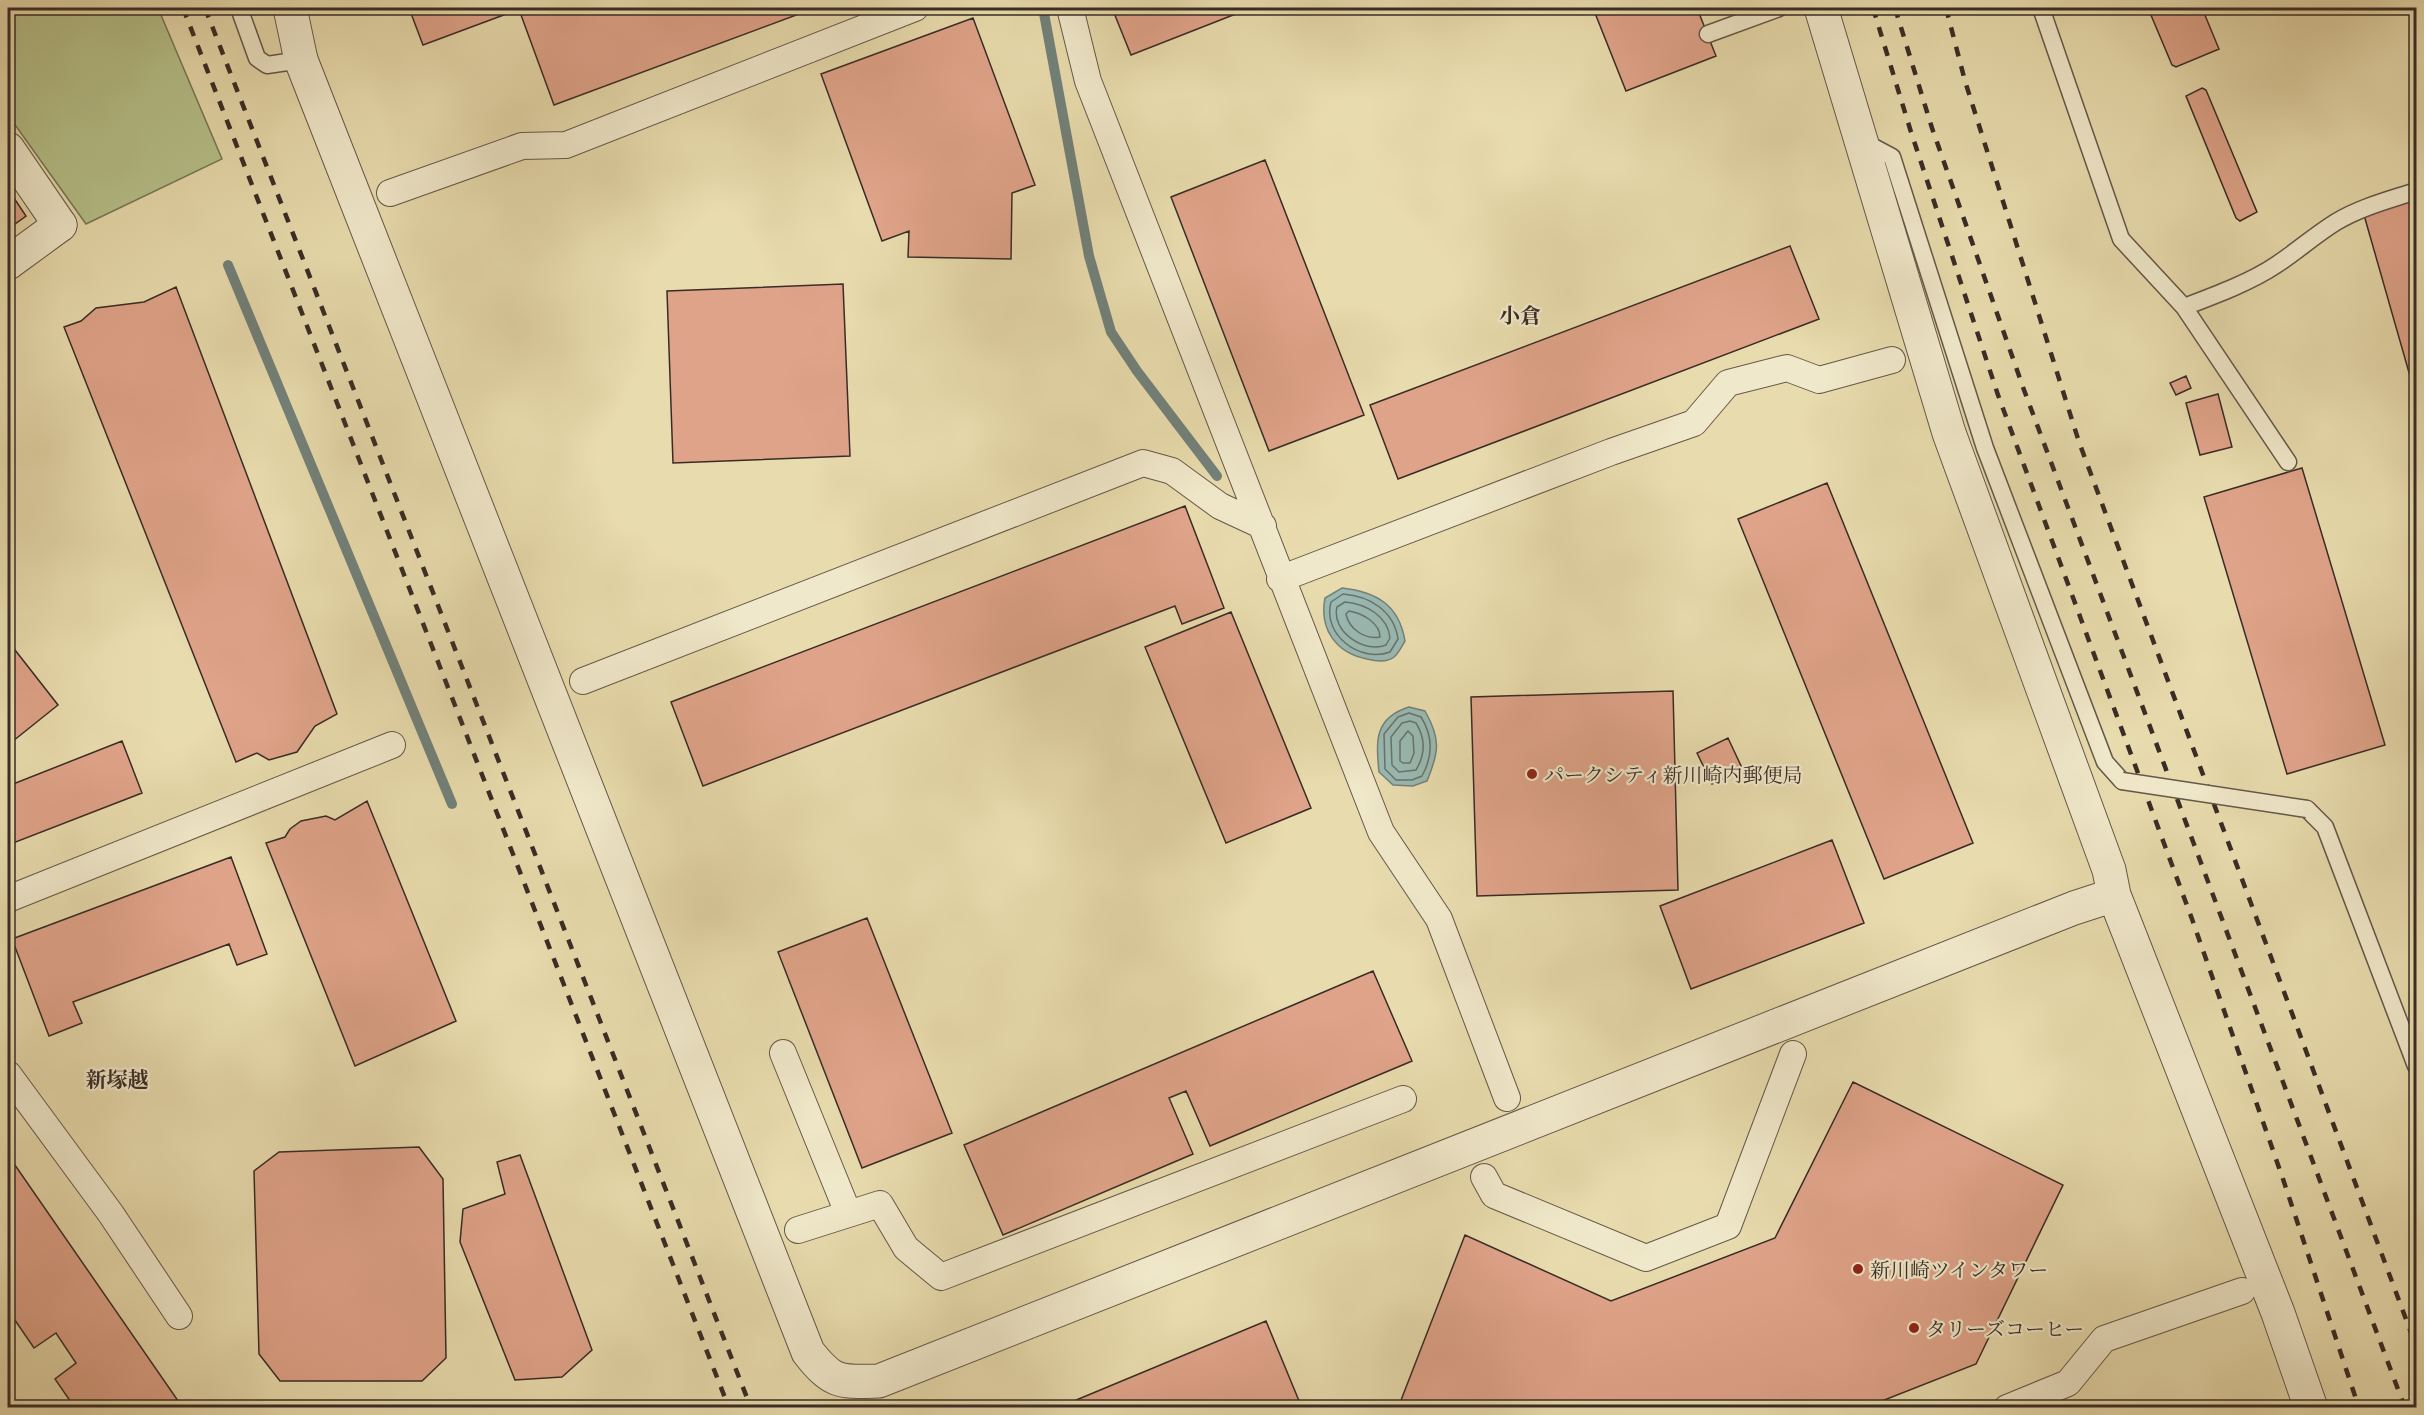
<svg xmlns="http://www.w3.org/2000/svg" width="2424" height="1415" viewBox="0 0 2424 1415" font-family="'Gentium Book Plus','Noto Serif JP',serif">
<rect width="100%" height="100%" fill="#e8dbad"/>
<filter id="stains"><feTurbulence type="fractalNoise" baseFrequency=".00333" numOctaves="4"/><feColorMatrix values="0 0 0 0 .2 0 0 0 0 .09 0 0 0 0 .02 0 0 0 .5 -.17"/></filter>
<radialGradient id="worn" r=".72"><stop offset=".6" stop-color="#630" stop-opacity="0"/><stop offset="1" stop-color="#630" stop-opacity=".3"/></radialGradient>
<path fill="#b6c089" stroke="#777658" stroke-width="1.5" d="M8,8H158L222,159L86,224L8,115Z"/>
<path fill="#99b9b2" stroke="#72817a" stroke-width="1.5" d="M1342,588C1377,592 1399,605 1405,641C1402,646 1398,654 1394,657C1387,663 1375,661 1367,659C1336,653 1319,629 1325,598Z
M1409,707L1425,711C1441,739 1439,752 1427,781L1413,786L1393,785L1379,772C1376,741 1374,718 1409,707Z"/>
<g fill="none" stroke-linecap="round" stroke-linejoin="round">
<path stroke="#68726c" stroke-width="1.5" d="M1343,594C1370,596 1394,611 1398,639L1390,652C1360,663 1322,635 1331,602Z
M1345,602C1366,604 1388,616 1390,638L1386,645C1364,654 1331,631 1337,607Z
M1349,611C1362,613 1380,623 1380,637C1365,640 1349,629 1346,614Z
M1409,713L1421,717C1433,736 1433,756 1422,776L1412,780H1396L1385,769L1384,734L1398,717Z
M1410,721L1416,723C1426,739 1425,755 1416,770L1399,772L1392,765L1391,737L1402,723Z
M1408,731L1413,736L1414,753L1410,763H1403L1400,761V741Z"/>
<path stroke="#72817a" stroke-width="10" d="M1043,8L1089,256L1111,332L1137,371L1217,476
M228,265L452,804"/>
</g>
<path fill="#dfa389" stroke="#382c26" stroke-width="1.5" d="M409,8H507L509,13L423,45Z
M540,8H815L554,105L521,15Z
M1112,8H1251L1131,55Z
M1593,8H1697L1716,56L1626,91Z
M2148,8H2202L2219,49L2176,67L2172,65Z
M973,18L1035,185L1012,193L1011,259L908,257L909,231L882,241L821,74Z
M2202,88L2206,90L2257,212L2240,221L2236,218L2186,96Z
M1265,160L1364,415L1269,451L1171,197Z
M8,189L26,216L8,229Z
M2416,200V397L2364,215Z
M1790,246L1819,319L1398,479L1370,405Z
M843,284L850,456L673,463L667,291Z
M176,287L337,714L315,726L297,752L269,760L257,753L236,762L64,327L81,321L96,308L144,302Z
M2186,376L2191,388L2176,395L2170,383Z
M2218,394L2232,447L2200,455L2186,403Z
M2302,468L2385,745L2287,774L2204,497Z
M1827,483L1973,843L1884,879L1738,519Z
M1185,506L1224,608L1182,624L1175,606L703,786L671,702Z
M1231,612L1311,808L1226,843L1145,647Z
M8,641L58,705L8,745Z
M1673,691L1678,890L1477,896L1471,697Z
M1728,738L1743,770L1712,784L1697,753Z
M122,741L142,793L8,845V786Z
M367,801L456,1021L355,1066L266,843L285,837L290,829L301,821L326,816L335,820Z
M1832,840L1864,923L1691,989L1660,906Z
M231,857L267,954L237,965L229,944L73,1002L82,1023L49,1036L12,939Z
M867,918L952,1133L862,1168L778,952Z
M1373,971L1412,1061L1210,1146L1186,1091L1169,1098L1193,1154L1003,1235L964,1145Z
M1853,1082L2063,1185L1976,1364L1864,1408H1398L1465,1235L1611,1301L1775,1238Z
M419,1147L443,1179L446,1358L422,1381H280L259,1354L254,1171L279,1152Z
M8,1155L183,1408H75L55,1379L76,1363L56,1333L34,1348L8,1310V1268L11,1265L8,1261Z
M520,1155L592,1350L562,1377L515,1380L460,1242L463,1209L505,1194L497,1162Z
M1266,1321L1302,1408H1057Z"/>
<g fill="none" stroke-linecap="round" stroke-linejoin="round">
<g stroke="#645848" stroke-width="19">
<path id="service" d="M239,8L257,58L267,65L301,60
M2041,8L2121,239L2184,307C2213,296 2251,282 2276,265C2296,252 2315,235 2336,222C2361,207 2389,200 2416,191
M1708,34L1779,8
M1862,141L1892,157L1985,448L2105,762L2122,781
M2184,307L2288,462
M2307,809L2325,827L2416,1066"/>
</g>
<g stroke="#645848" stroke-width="28">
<path id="pedestrian" d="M1070,8L1088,81L1381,832L1439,919L1507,1098
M390,193L522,146L566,145L915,8
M1280,579L1611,452L1694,423L1728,383L1787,368L1819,380L1892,360
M583,681L1143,463L1172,471L1220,506L1263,526
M8,899L392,745
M783,1053L848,1213
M8,1074L111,1214L179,1316
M1484,1177L1494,1195L1646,1258L1728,1226L1793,1054
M798,1230L880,1204L906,1248L941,1277L1403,1099
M2007,1408L2068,1383L2104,1339L2242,1291"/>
</g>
<g stroke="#645848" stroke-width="35">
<path id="minor" d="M290,8L301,60
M8,149L60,225"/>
</g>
<g stroke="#645848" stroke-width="35">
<path id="tertiary" d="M1821,8L1949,433L2109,870L2114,895L2278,1313L2311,1408
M301,60L808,1352C833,1384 840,1382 879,1381L2074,908L2114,895
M8,263L60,225"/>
</g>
<use href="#service" stroke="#f0e8ca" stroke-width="16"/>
<use href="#pedestrian" stroke="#f0e8ca" stroke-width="26"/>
<use href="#minor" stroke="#f0e8ca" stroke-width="33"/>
<use href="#tertiary" stroke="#f0e8ca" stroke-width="33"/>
<path stroke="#382c26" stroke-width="4.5" stroke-dasharray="10 10" stroke-linecap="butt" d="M183,8L729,1408
M205,8L751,1408
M1873,8L1911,132L1998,395L2192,919L2283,1179L2359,1408
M1895,8L1932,128L2024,390L2405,1408
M1946,8L1965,81L2079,442L2416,1346"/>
<g stroke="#645848" stroke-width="19" stroke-linecap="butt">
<path id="service-bridge" d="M2122,781L2307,809"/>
</g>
<use href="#service-bridge" stroke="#f0e8ca" stroke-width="16"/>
</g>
<g fill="#8f2418" stroke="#f0e8ca" stroke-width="2">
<circle cx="1532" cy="774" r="6"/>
<circle cx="1858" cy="1269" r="6"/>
<circle cx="1914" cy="1328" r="6"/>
</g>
<g text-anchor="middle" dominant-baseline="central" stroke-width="4.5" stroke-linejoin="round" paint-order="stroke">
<g font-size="20" fill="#382c26" stroke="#f0e8ca" text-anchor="start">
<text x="1544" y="774">パークシティ新川崎内郵便局</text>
<text x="1870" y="1269">新川崎ツインタワー</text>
<text x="1926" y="1328">タリーズコーヒー</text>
</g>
<g font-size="21" font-weight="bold" fill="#382c26" stroke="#f0e8ca">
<text x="1520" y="315">小倉</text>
<text x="117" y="1079">新塚越</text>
</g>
</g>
<rect width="2424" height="1415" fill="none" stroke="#e8dbad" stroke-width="30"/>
<rect x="9" y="9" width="2406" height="1397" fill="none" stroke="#382c26" stroke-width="3"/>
<rect x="15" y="15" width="2394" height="1385" fill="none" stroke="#382c26" stroke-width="1.5"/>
<rect width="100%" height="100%" filter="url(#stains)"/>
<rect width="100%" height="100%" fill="url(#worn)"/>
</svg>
